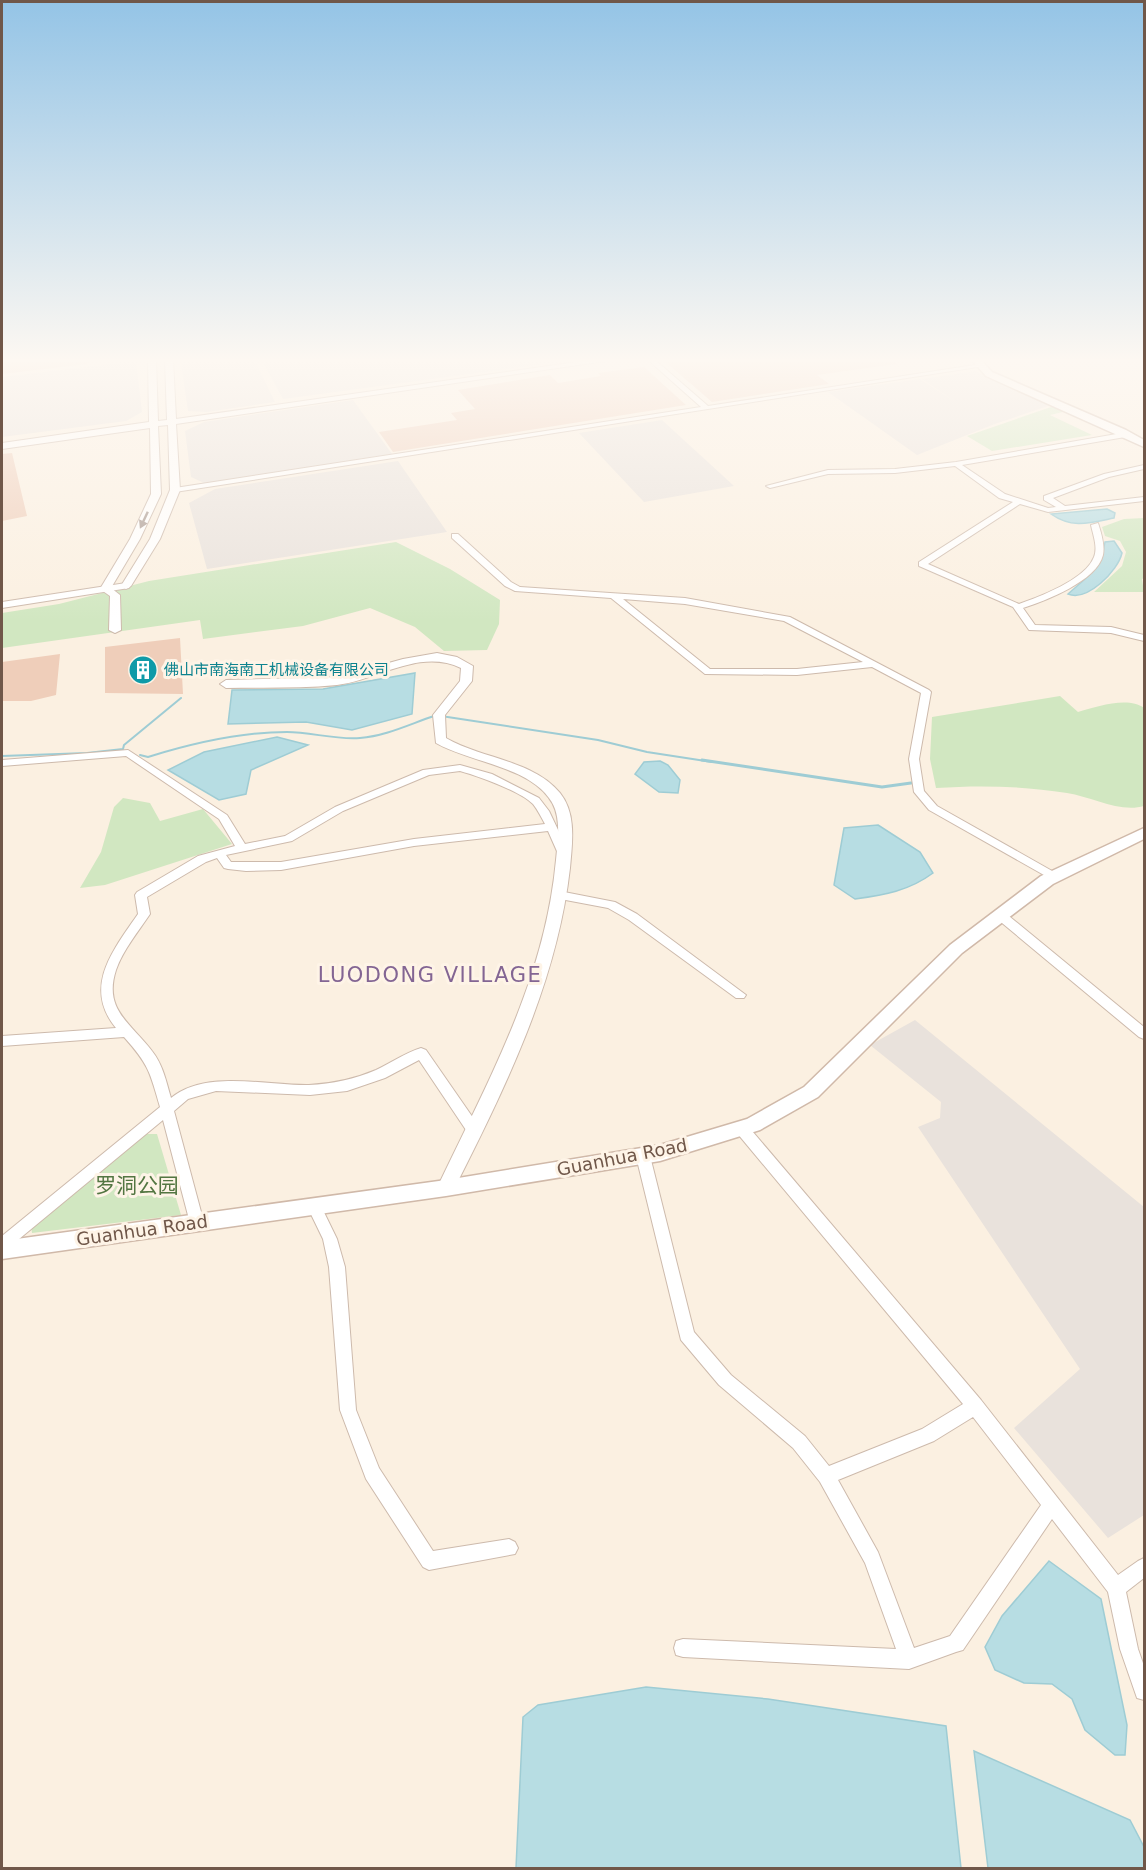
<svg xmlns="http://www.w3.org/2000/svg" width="1146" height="1870" viewBox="0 0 1146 1870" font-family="'DejaVu Sans','Noto Sans SC',sans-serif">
<rect width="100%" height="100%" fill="#fbf0e1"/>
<path fill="#e9e2dc" d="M217,359H254L275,402L207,412L188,411L181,363Z
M261,359H581L283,399Z
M136,361L142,412L126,421L2,437V377Z
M976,371L994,381L1051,405L992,425L917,455L828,392L920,379L957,403L922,379Z
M353,400L392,454L204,483L191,477L185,431L204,422Z
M662,420L734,486L644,502L579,433Z
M398,461L447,532L207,569L189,503L215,489Z
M915,1020L1144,1207V1515L1108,1538L1014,1428L1080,1369L918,1127L940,1118L941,1102L870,1045Z"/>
<path fill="#d1e7c1" d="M1054,406L1067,411L1050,415L1092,435L992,451L967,436Z
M1144,518V578L1142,579L1144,592H1094L1122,566L1126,552L1120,541L1105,536L1102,527L1124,519Z
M396,542L450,569L500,600L499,624L487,650L444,651L415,627L370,608L303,626L203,639L200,620L2,648V613L59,604L149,581Z
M1060,696L1078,712C1096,707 1128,696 1144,708V806C1120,813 1092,797 1067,793C1023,786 980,785 936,788L930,759L932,717Z
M123,798L150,803L160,821L203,809L232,844L105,885L80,888L101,852L114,807Z
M144,1134H157L181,1215L32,1233L31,1226Z"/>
<path fill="#b7dde3" stroke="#9eccd4" stroke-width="1.5" d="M1107,509L1115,513L1114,518C1090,523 1072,529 1051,514Z
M1114,541L1122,553C1118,571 1087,602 1068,594C1087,577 1101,569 1105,542Z
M415,673L412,714L352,730L306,722L228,724L232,690L323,689Z
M277,737L308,745L251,770L246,794L219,800L168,770L204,752Z
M660,761L668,765L680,780L678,793L659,792L635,774L644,762Z
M878,825L920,852L933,873C909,891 884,895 855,899L834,885L844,828Z
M1049,1561L1101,1599L1127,1725L1125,1755H1115L1085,1730L1072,1699L1052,1684L1024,1683L995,1670L985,1647L1002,1616Z
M646,1687L768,1699L946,1726L961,1868H516L523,1717L538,1705Z
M974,1751L1130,1820L1144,1847V1868H988Z"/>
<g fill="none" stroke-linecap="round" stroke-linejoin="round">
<path stroke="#9eccd4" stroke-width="2" d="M441,716L598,740L647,752L712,762
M140,755L148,757C193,743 239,732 287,732C311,732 335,740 360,738C386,736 410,724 434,716
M2,756L87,753L123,749L124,745L181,698"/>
<path stroke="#9eccd4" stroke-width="3" d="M702,760L882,787L911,783"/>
</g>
<path fill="#efceba" d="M2,359H87V364L2,374Z
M662,359H896V364L817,375L829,384L712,402Z
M644,367L686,405L393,452L379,432L457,420L451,413L475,409L458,390L550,375L558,383L601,376L598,373Z
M12,453L27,516L2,521V454Z
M180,638L183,694L105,693V647Z
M60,654L56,695L31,701H2V662Z"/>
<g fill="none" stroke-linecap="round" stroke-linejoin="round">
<g stroke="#cdbaac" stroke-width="2">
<path id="minor" d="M647,359H654L708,406L981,364L984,366L175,492L171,490L175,488L701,407Z
M1128,432L1132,434L1131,436L962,465L1005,494L1048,508L1056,507L1044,500V496L1104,474L1144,465V469L1109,477L1053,498L1065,506L1144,497V501L1048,512L1020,504L928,564L1019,604C1039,597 1086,579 1094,557C1098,547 1093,535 1091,525L1098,523C1101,532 1105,545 1103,555C1097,581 1045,601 1023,608L1035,625L1111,627L1144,635V641L1111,633L1029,630L1013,607L919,566V562L1013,502L999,498L955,466L895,473L828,474L770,488L766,486L828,470L895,469L956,462Z
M452,534H458L511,582L520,587L685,598L790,617L929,690L931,692L919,759L924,791L937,806L1061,876L1055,880L1051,879L929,810L914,792L909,759L921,693L872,667L797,675L705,674L611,598L515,591L505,586L452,538ZM623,599L685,604L784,621L863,662L797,669H710Z
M126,583L130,586L129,588L2,608V602Z
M128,750L227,815L245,844L285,836L335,807L423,770L460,765L492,774L539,798L549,811L570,855L568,858H560L548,831L414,846L281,870L246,871L228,869L224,868L217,858L206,862L147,897L150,914C138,932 123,950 116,970C103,1010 131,1023 152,1051C163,1065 166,1081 171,1098C206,1069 267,1086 309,1085C332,1084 355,1079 376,1070C391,1063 405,1053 421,1048L426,1050L478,1125L480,1129L478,1133L473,1134L468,1133L419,1060L385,1078L347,1091L310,1095L216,1091L188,1099L174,1111L204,1223L202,1227L197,1229L192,1227L190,1223L163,1120L7,1249L2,1250V1236L160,1107C150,1072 149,1065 124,1037L2,1046V1036L116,1028C82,987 114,949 138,914L135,895L137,892L198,856L235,846L219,819L126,756L2,766V760ZM460,771C478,776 520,791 533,804C538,810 541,817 545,824L414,839L281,862H231L226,855L292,841L343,811L429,775Z
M559,891L615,902L637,914L746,995L744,998H736L629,920L608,908L555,898L553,895L555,892Z
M1000,911L1004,912L1144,1027V1039L1139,1037L996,918L994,915Z
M742,1124L747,1125L981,1400L1118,1575L1138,1561L1144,1558V1578L1126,1592L1138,1649L1144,1666V1700L1137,1698L1120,1649L1108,1592L1052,1519L963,1650L956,1652L909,1669L683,1657L676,1655L674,1648L676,1641L683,1639L896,1649L865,1563L820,1482L793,1448L719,1385L681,1340L636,1156L638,1152L643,1150L648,1152L650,1156L694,1332L731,1375L805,1436L829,1466L922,1429L963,1404L737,1133L735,1129L737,1125ZM973,1417L1041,1505L950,1636L914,1648L878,1552L838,1480L934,1441Z
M314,1200L319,1202L337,1239L345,1267L356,1410L379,1468L433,1551L509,1539L515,1542L518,1548L515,1554L429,1570L423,1567L366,1479L340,1410L329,1267L323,1239L307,1206L309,1202Z"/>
</g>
<g stroke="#cdbaac" stroke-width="2">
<path id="tertiary" d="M148,359H156L158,421L167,420L165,359H173L176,419L598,359H619L176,424L180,490L160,539L131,586L126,589L121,586L150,539L170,490L168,425L158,426L161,494L140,539L111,588L120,595L121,630L115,633L109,630L110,596L100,589L130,539L151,494L150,428L2,449V443L149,422Z
M437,653L457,657L473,666L472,681L445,715L446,738C482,759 533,760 560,793C577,814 572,844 570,868C557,984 504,1090 452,1193L446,1195L440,1193L437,1188C488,1081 545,980 556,860C558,840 562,814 549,798C526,766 469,762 436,743L433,715L460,681L461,668C420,648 378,680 337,685C300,689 263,687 226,688L220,684L226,680L338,677L403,659Z"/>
</g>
<g stroke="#d0b9a9" stroke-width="3">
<path id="secondary" d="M971,359H980L992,372L1126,430L1144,440V447L986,376Z
M1144,828V839L1053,884L962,953L818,1097L760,1130L660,1161L446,1196L2,1259V1241L446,1180L660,1145L747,1119L804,1087L950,945L1041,876Z"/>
</g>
<use href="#minor" fill="#fff" fill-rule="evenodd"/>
<use href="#tertiary" fill="#fff" fill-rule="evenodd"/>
<use href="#secondary" fill="#fff" fill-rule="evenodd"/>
</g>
<defs><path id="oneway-solid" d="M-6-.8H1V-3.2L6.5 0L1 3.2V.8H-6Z" transform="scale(1.5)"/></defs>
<use fill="#a99a92" href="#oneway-solid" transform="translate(144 520) rotate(115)"/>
<linearGradient id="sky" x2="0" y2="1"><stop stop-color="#94c4e6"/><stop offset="0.58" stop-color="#fdf8f2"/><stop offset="1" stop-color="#fdf8f2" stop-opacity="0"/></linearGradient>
<rect width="1146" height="621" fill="url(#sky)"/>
<defs>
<g id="building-disc" transform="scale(1.5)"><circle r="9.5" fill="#0f9aa8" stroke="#fef4e7"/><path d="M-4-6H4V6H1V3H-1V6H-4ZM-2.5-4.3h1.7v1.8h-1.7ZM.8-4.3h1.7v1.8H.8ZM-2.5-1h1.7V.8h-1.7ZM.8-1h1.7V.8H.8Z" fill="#fff"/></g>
</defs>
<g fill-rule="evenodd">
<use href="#building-disc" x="143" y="670"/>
</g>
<g text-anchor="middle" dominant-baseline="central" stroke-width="6" stroke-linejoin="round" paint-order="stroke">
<g font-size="15" fill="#0d838f" stroke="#fef4e7" text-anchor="start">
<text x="164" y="670">佛山市南海南工机械设备有限公司</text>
</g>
<g font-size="18" fill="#705749" stroke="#fef4e7">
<text transform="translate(622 1157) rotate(-11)">Guanhua Road</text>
<text transform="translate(142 1230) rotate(-8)">Guanhua Road</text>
</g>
<g font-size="21" letter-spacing="1.5" fill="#836593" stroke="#fef4e7">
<text x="430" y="975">LUODONG VILLAGE</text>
</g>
<g font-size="21" fill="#537642" stroke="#fef4e7">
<text x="137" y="1186">罗洞公园</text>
</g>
</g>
<rect width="1146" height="1870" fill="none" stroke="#705749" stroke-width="6"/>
</svg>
